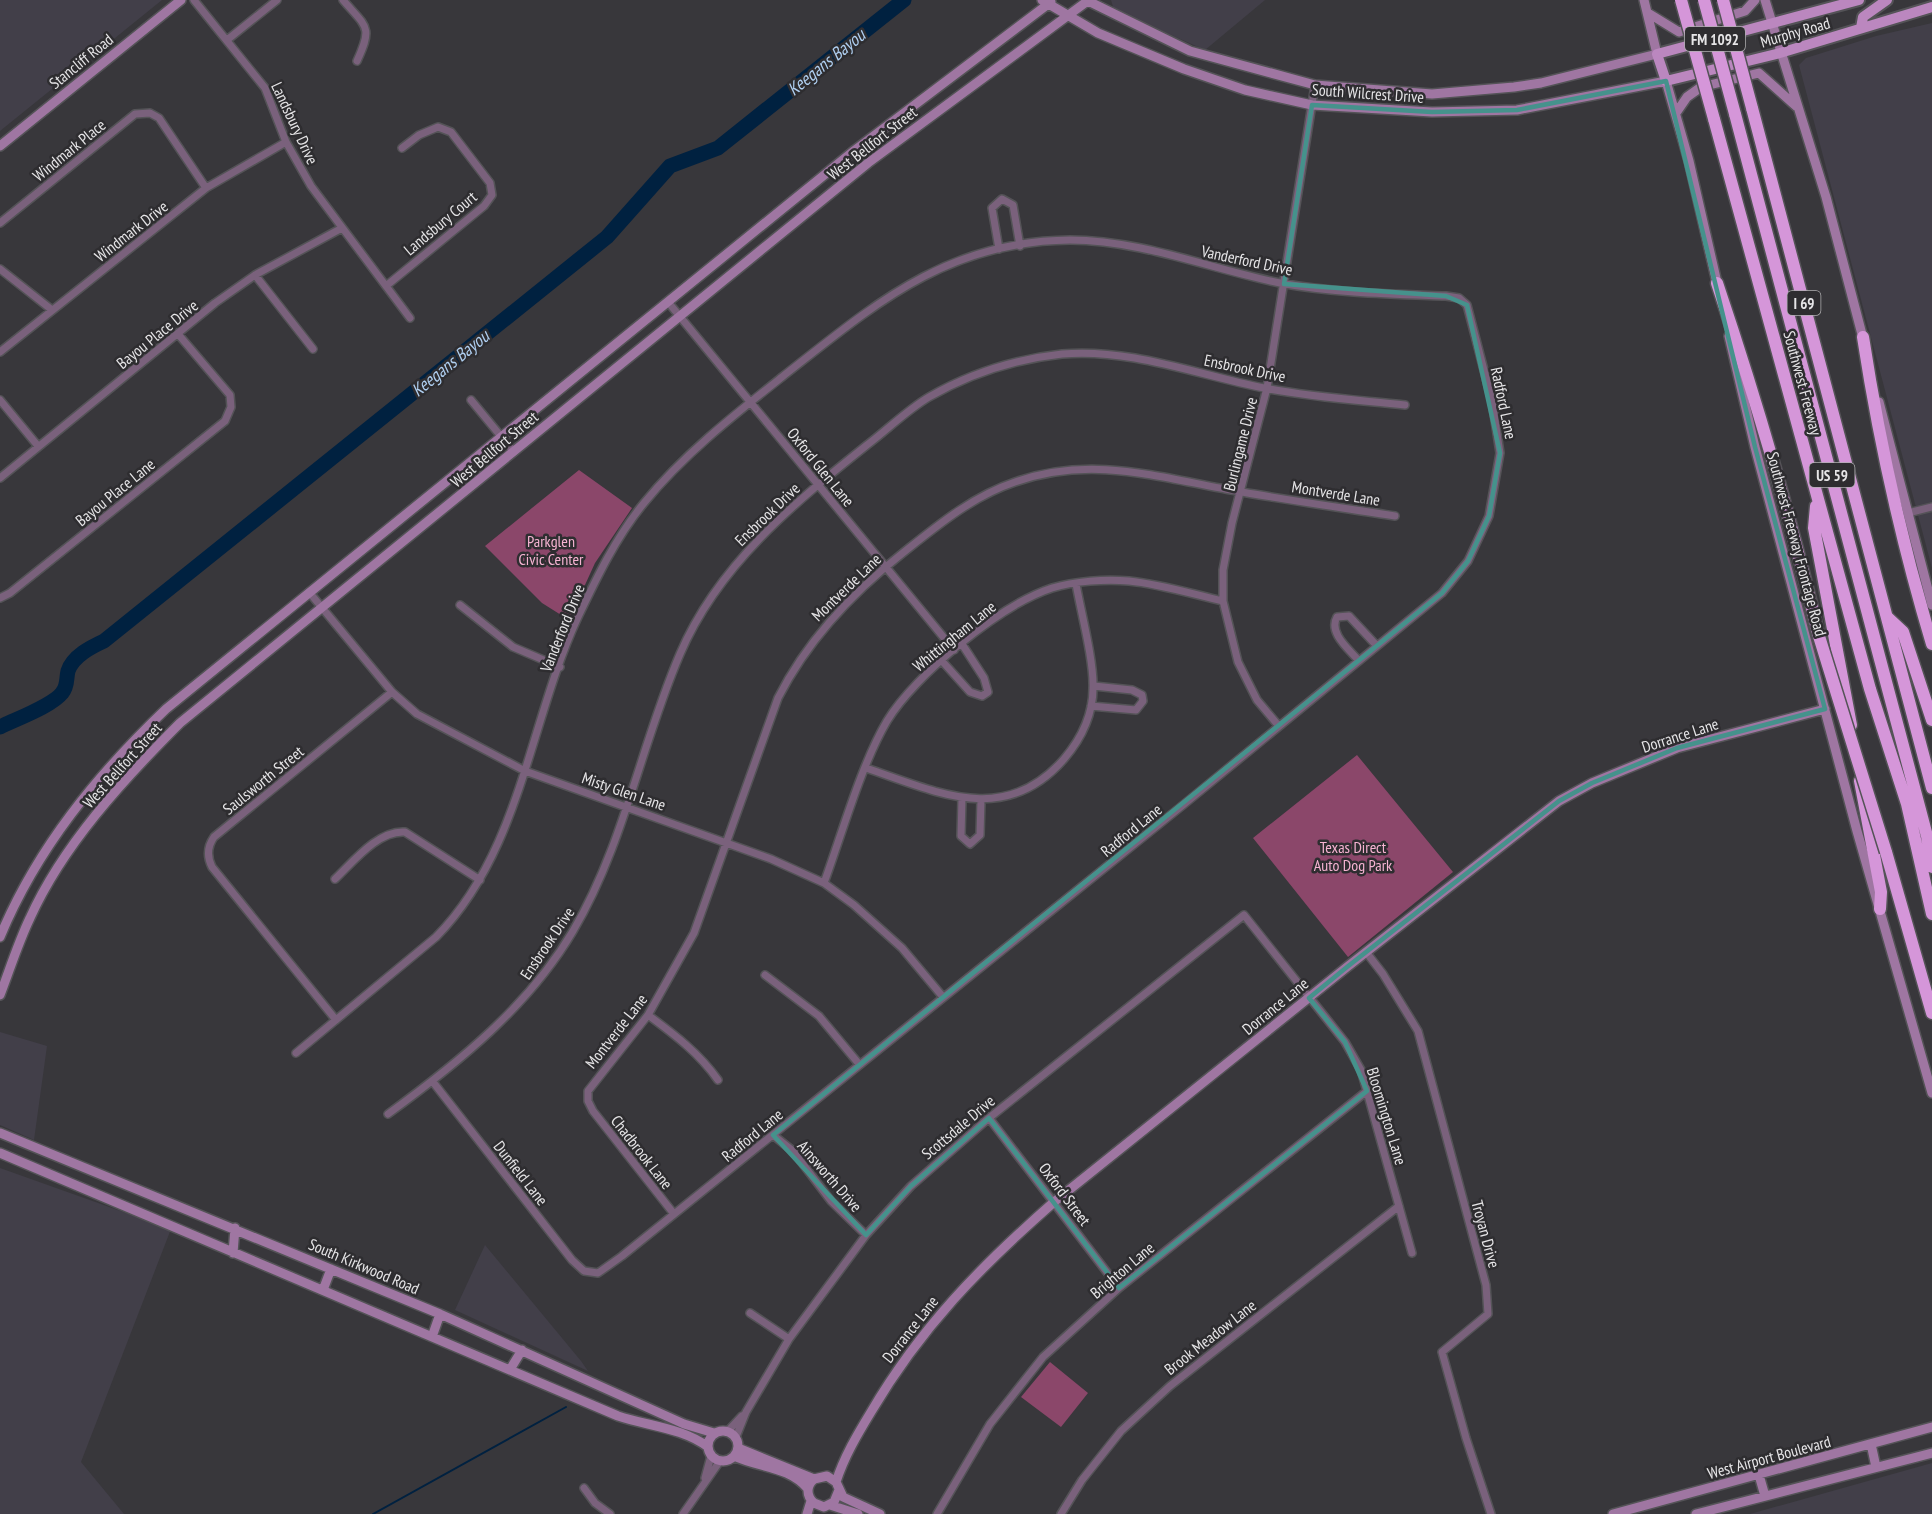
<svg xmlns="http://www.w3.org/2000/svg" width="1932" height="1514" viewBox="0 0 1932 1514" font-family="'PT Sans Narrow',sans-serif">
<rect width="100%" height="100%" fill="#38373b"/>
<path fill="#423f49" d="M0,0H162L0,131Z
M1111,0H1265L1205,50L1114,10Z
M1932,23V568L1799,65L1806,58L1876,36Z
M0,1032L47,1046L34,1140L0,1125Z
M0,1168L171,1229L81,1462L124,1514H0Z
M485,1245L581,1361L588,1371L455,1310Z
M1932,1463V1514H1750Z"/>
<path fill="#8b476a" d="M579,470L632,508L595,563L569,620L542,603L485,546Z
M1357,755L1453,872L1348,957L1253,838Z
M1050,1362L1088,1393L1061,1427L1021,1397Z"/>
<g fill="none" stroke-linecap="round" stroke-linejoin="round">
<path stroke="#002140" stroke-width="2" d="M373,1514L566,1407"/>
<path stroke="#002140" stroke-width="15" d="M0,727C16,719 52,706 62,693C68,686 66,679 68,671C73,656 91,647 104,641L607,237L670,166L718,148L904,0"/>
<g stroke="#545357" stroke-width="10">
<path id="street" d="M194,0L265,88L286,142L311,186L410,318
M343,0C367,28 373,26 357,61
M227,40L277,0
M0,223L135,114L150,113L159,118L206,188
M999,249L992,208L1002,199L1013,205L1020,246
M0,269L52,310
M255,275L313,349
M386,286L484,206L492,195L490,183L451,132L438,127L419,135L402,148
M668,302L954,650
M0,352L206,188L286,142
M0,400L38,446
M471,400L514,452
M0,478L215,303L255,275L342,228
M1908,513L1932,507
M309,592L392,692L417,714L525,771L771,859L824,883L854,905L902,948L943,997
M0,598L10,593L225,421L231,407L230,395L178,334
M460,605L513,647L560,667
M942,661L970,692L982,696L988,692L984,678L962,644
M1359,661C1349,649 1328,633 1337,617L1349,616L1377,646
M1091,706L1136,710L1143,701L1142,695L1132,690L1094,686
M1278,725L1257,700L1238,662L1223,601V570L1232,523L1267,388L1315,85
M866,768C937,792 1005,827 1064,759C1081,739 1093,714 1093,688C1094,661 1081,612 1076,584
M962,798L961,836L970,844L980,835L981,800
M335,879C353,862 378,830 405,832L480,880
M824,883C842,834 861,765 887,721C915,675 1000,605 1052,588C1075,581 1105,579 1129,581C1160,584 1192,594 1223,601
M1366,952L1383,974L1418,1031L1486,1285L1488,1314L1442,1352L1466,1438L1491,1514
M765,975L819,1016L859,1064
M648,1015C675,1035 699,1053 718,1080
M336,1020L212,867C207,857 207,847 214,837L392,692
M296,1053L436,937C521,851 529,722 578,617C597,577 616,537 644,503C683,455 734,415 782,377C874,305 946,241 1070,240C1141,240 1211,269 1280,283C1334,293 1391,294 1446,296L1459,298L1467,305L1492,401L1500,453L1489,516L1468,561L1442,593L1183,805L622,1256L598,1273L584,1271L572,1260L433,1082
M388,1114C458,1063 529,1006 573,931C624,845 641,744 680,654C718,565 793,504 867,445C887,430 907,410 929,397C969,374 1016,359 1062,354C1131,348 1198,375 1264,388C1310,397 1358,400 1405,405
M989,1118L1119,1288
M773,1135L793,1151L831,1201L866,1235
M674,1214L593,1111L588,1101V1091L648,1015L694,933L778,698C808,639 853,592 904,552C938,525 973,496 1015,482C1094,454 1163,479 1242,492C1293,501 1344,508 1395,516
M750,1313L789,1339
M728,1431L742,1416
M736,1437L746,1412L789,1339L866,1235L911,1186L989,1118L1244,915L1345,1042L1361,1070L1412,1253
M705,1478L711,1456
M584,1488L595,1503L610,1514
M683,1514L720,1461
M937,1514L990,1424L1043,1357L1119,1288L1367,1091
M1061,1514L1082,1480L1121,1431L1170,1386L1399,1206"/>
</g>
<g stroke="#545357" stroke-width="12">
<path id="secondary" d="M1042,0L1098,33L1184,69L1245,90L1312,105L1432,112L1517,110L1666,81L1689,161L1718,287
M1086,0L1190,51L1315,85L1432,94L1514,87L1541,83L1657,54L1644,0
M1765,0L1826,197L1864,342
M1648,13L1679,32L1745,11L1755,0
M1676,113L1687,97L1701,87L1759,73L1797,107
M0,146L181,0
M1729,336L1755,447L1857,831L1932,1093
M1879,402L1932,605
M0,937C37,848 97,775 166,709L855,150L1051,2
M0,995C10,969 18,943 30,918C63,845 123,780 180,723L868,163L1089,0
M0,1133L440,1314L684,1424L714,1433
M0,1153L618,1416C648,1426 683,1428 708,1447
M233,1253L235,1228
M323,1290L331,1269
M433,1334L440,1314
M511,1368L522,1350
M708 1446a15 15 0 1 1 30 0a15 15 0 1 1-30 0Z
M1871,1444L1876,1467
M738,1448L814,1479
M734,1456C759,1468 789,1466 808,1489
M1759,1475L1765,1496
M836,1482C844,1457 857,1435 871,1412C921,1327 980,1267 1054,1202L1347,967L1559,801L1592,783L1677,748L1825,709
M839,1490L834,1502L824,1507L814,1503C806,1496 806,1486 814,1479L827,1476L836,1482L843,1497L880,1514
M830,1505L858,1514
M807,1514L811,1501
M1613,1514L1932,1427
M1696,1514L1932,1453"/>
</g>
<g stroke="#545357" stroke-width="14">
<path id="primary" d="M1859,0L1657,54L1666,81L1780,53L1932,7
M1861,28L1863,17L1887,0"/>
</g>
<g stroke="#545357" stroke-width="15">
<path id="highway" d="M1752,108L1932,788
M1735,114L1927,836L1932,867
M1714,119L1870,689L1907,804L1932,914
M1717,283C1756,399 1790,514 1818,633
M1863,337C1879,441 1902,544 1932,644
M1816,506L1814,528L1851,725
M1888,618L1903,632L1932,720
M1860,781L1881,892L1880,909
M1886,852L1932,1013"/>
</g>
<use href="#street" stroke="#7a617c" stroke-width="7"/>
<use href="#secondary" stroke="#9f76a2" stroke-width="9"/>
<use href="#primary" stroke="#bb87bf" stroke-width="10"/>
<use href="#highway" stroke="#d596d9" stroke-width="12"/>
<g stroke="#545357" stroke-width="15" stroke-linecap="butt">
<path id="highway-bridge" d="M1681,0L1714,119
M1704,0L1735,114
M1723,0L1752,108
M1818,633L1886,852"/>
</g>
<use href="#highway-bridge" stroke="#d596d9" stroke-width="12"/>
</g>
<path fill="none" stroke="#45928c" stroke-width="4.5" stroke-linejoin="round" d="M1666,81L1755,447L1825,709L1677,748L1592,783L1559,801L1347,967L1309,998L1345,1042L1367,1091L1119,1288L989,1118L911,1186L866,1235L773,1135L1442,593L1468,561L1489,516L1500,453L1467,305L1446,296L1284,284L1312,105L1432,112L1517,110Z"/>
<g text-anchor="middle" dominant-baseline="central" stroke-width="5" stroke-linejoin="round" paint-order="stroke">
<g fill="#2e2d30" stroke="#afaeb0" stroke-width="1.5">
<rect x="1685" y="27" width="60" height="24" rx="4.5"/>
<rect x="1787.5" y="291" width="33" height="24" rx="4.5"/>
<rect x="1809.5" y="463" width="45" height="24" rx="4.5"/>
</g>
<g font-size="15" font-weight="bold" fill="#e6e5e7">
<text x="1715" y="39">FM 1092</text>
<text x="1804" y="303">I 69</text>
<text x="1832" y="475">US 59</text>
</g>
<g font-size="16" fill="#e6e5e7" stroke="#2e2d30">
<text transform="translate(1795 32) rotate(-16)">Murphy Road</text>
<text transform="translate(81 61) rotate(-39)">Stancliff Road</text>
<text transform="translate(1368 93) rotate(4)">South Wilcrest Drive</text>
<text transform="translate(295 123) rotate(65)">Landsbury Drive</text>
<text transform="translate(872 143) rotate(-38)">West Bellfort Street</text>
<text transform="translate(69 150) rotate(-39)">Windmark Place</text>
<text transform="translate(440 223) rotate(-40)">Landsbury Court</text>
<text transform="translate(131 231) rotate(-38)">Windmark Drive</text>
<text transform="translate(1247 260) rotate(12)">Vanderford Drive</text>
<text transform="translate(157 334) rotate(-39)">Bayou Place Drive</text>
<text transform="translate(1245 368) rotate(12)">Ensbrook Drive</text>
<text transform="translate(1803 383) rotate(75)">Southwest Freeway</text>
<text transform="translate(1504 403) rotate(78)">Radford Lane</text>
<text transform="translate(1240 444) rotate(-76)">Burlingame Drive</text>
<text transform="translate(494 449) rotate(-40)">West Bellfort Street</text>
<text transform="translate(821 467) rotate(51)">Oxford Glen Lane</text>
<text transform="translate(115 492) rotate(-39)">Bayou Place Lane</text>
<text transform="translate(1336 493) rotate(9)">Montverde Lane</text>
<text transform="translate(767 514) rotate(-44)">Ensbrook Drive</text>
<text transform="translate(1797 544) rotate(75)">Southwest Freeway Frontage Road</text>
<text transform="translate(846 587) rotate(-44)">Montverde Lane</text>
<text transform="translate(562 628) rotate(-68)">Vanderford Drive</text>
<text transform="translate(954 636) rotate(-39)">Whittingham Lane</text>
<text transform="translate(1680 735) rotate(-18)">Dorrance Lane</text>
<text transform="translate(122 765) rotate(-48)">West Bellfort Street</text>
<text transform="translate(263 780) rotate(-39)">Saulsworth Street</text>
<text transform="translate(624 791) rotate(19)">Misty Glen Lane</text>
<text transform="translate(1131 830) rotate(-39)">Radford Lane</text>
<text transform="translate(547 943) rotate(-56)">Ensbrook Drive</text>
<text transform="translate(1275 1006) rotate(-39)">Dorrance Lane</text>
<text transform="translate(616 1031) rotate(-52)">Montverde Lane</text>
<text transform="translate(1387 1116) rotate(73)">Bloomington Lane</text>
<text transform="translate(958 1127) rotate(-40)">Scottsdale Drive</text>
<text transform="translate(752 1135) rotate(-39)">Radford Lane</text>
<text transform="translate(642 1152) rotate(52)">Chadbrook Lane</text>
<text transform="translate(521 1173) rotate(52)">Dunfield Lane</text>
<text transform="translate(830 1176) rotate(49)">Ainsworth Drive</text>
<text transform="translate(1065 1194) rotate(53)">Oxford Street</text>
<text transform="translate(1486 1234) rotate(75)">Troyan Drive</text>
<text transform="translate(364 1266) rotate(23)">South Kirkwood Road</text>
<text transform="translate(1122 1270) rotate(-40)">Brighton Lane</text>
<text transform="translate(910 1329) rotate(-52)">Dorrance Lane</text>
<text transform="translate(1210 1337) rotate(-38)">Brook Meadow Lane</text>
<text transform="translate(1769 1457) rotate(-15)">West Airport Boulevard</text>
</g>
<g font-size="16" fill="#f6b3d2" stroke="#2e2d30">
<text x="551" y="541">Parkglen<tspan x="551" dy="18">Civic Center</tspan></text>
<text x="1353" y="847">Texas Direct<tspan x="1353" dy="18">Auto Dog Park</tspan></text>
</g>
<g font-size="18" font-style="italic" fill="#b0d0f2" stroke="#2e2d30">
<text transform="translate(826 62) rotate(-39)">Keegans Bayou</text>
<text transform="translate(450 363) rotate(-39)">Keegans Bayou</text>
</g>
</g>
</svg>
